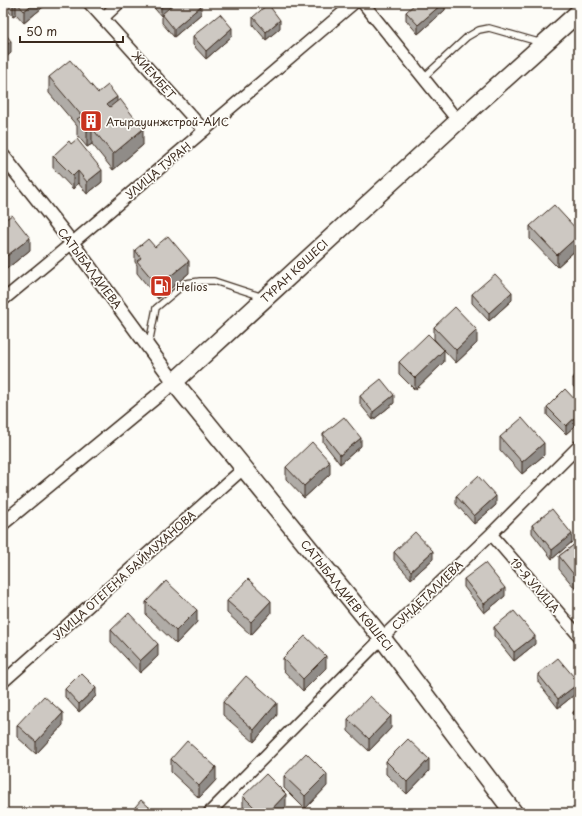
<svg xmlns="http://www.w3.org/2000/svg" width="582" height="816" viewBox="0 0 582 816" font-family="'Playpen Sans',sans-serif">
<rect width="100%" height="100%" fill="#fdfcf7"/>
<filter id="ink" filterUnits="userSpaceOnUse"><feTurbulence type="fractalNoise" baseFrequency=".025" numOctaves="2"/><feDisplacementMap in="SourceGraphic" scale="8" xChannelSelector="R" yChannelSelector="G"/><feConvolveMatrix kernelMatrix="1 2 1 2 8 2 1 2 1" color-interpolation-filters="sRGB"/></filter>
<g filter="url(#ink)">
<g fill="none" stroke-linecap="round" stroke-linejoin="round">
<g stroke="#3b2a1e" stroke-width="8">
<path id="service" d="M423,78L467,37L479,30L489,28L542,43
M149,344L156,308L186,283L200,281H214L263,297"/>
</g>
<g stroke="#3b2a1e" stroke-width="14">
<path id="minor" d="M89,3L204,130
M363,3L458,121
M103,18L119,3
M3,300L72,243L354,3
M491,534L579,636
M3,682L244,468
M209,813L382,638L491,534L579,446"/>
</g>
<g stroke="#3b2a1e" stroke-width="16">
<path id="tertiary" d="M3,156L72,243L174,382L3,523"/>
</g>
<g stroke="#3b2a1e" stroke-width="20">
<path id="primary" d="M514,813L382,638L174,382L458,121L579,12"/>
</g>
<use href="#service" stroke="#fdfcf7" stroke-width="5.5"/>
<use href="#minor" stroke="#fdfcf7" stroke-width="11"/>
<use href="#tertiary" stroke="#fdfcf7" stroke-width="13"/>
<use href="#primary" stroke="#fdfcf7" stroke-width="17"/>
</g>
<path fill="#b0aca7" stroke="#3b2a1e" d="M3,3H48L24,23L16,14L13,16L3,5Z
M150,3H198L201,14L174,37L162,23V15L161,16Z
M445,3V10L418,34L406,20V12Z
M253,17L280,28L266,40L253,25Z
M193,36H232L206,59L193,45Z
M49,77L117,101L143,145L113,170L92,144L87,147L77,135V126L49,93Z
M53,156L102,182L87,194L78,183L73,189L53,168Z
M3,221L30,250L4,271L3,269Z
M530,226L579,232V247L557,267L530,239Z
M155,247L189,273L158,299L137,273V265L135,262V250Z
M472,294L512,300L489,321L472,303Z
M434,327L477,343L456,363L434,339Z
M399,362H444L415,390L399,374Z
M579,371V393L573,386V378Z
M360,396L394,403L373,420L360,404Z
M579,404V422L566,434L547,415V407Z
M323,434L361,446L340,464L323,442Z
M500,437L544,455L522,474L500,450Z
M286,467L330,474L304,498L286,479Z
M456,496L496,505L474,524L456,504Z
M532,525L572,542L552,559L532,533Z
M579,541V593L559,569V556Z
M394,552L433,559L411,579L394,560Z
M464,579L505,596L484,613L464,587Z
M227,601L271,613L251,635L227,613Z
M146,602L197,622L176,644L146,615Z
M494,627L535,644L514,661L494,636Z
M111,630L158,656L140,673L111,642Z
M283,658L326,668L303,691L283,670Z
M538,674L579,691L558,708L538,682Z
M65,689L96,696L79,712L65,697Z
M223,702L277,715L254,742L223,715Z
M579,707V727L573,720V712Z
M348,719L391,728L369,751L348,731Z
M17,725H63L36,754L17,737Z
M171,759L216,780L199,798L171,772Z
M386,761L429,771L407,794L386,774Z
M284,776L327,786L305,809L284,788Z
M243,796L286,806L280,813H248L243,808Z"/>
<path fill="#908c88" stroke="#3b2a1e" d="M14,3H16V14L13,16V4Z
M34,3H48L24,23V11Z
M166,3H176L161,16V7Z
M443,3H445V10L418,34V25Z
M201,6V14L174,37V29Z
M280,20V28L266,40V32Z
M232,28V36L206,59V51Z
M11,41V53L3,60V48Z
M117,97V113L107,120V104Z
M92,128V144L87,147V131Z
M143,129V145L113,170V154Z
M102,170V182L87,194V182Z
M78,171V183L73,189V176Z
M579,235V247L557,267V255Z
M30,238V250L4,271V258Z
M189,261V273L158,299V286Z
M512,292V300L489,321V313Z
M477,330V343L456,363V350Z
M444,350V362L415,390V378Z
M394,395V403L373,420V412Z
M579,414V422L566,434V426Z
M361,438V446L340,464V455Z
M544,443V455L522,474V462Z
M330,462V474L304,498V486Z
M496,496V505L474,524V516Z
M572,534V542L552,559V550Z
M433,551V559L411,579V571Z
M505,588V596L484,613V604Z
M271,601V613L251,635V622Z
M197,610V622L176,644V631Z
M535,636V644L514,661V652Z
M158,644V656L140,673V661Z
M326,656V668L303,691V679Z
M579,683V691L558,708V699Z
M96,688V696L79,712V704Z
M277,703V715L254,742V730Z
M63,713V725L36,754V742Z
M391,716V728L369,751V739Z
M429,759V771L407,794V782Z
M216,767V780L199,798V786Z
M327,774V786L305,809V796Z
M4,777V785L3,786V778Z
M286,794V806L280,813H268Z"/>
<path fill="#cdc8c2" stroke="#3b2a1e" d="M17,3H34L24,11Z
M157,3H166L161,7Z
M175,3H198L201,6L174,29L162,14Z
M416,3H443L418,25L406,12Z
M268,4L280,20L266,32L253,17Z
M220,14L232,28L206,51L193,36Z
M3,31L11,41L3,48Z
M70,60L98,93L108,85L117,97L107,104L110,107L120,99L143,129L113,154L92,128L87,131L77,119L82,116L49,77Z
M77,139L102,170L87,182L78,171L73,176L53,156L69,141L71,144Z
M554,205L579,232V235L557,255L530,226Z
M12,215L30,238L4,258L3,257V221Z
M168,236L189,261L158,286L137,261L141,258L135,250L148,239L155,247Z
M495,274L512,292L489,313L472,294Z
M455,307L477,330L456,350L434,327Z
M428,334L444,350L415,378L399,362Z
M579,371V384L573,378Z
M381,379L394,395L373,412L360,396Z
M565,389L579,404V414L566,426L547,407Z
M344,417L361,438L340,455L323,434Z
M522,418L544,443L522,462L500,437Z
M312,442L330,462L304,486L286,467Z
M478,476L496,496L474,516L456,496Z
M552,509L572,534L552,550L532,525Z
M415,532L433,551L411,571L394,552Z
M579,541V581L559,556Z
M485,563L505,588L484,604L464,579Z
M248,579L271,601L251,622L227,601Z
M166,581L197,610L176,631L146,602Z
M514,611L535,636L514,652L494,627Z
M129,613L158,644L140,661L111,630Z
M305,636L326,656L303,679L283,658Z
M558,658L579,683L558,699L538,674Z
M81,673L96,688L79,704L65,689Z
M246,676L277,703L254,730L223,702Z
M44,696L63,713L36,742L17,725Z
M370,696L391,716L369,739L348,719Z
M579,707V719L573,712Z
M408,739L429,759L407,782L386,761Z
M187,741L216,767L199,786L171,759Z
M306,753L327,774L305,796L284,776Z
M266,774L286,794L268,813H260L243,796Z
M141,800L156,813H130Z
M427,808L432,813H422Z"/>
</g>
<defs>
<g id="building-square" transform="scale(1.15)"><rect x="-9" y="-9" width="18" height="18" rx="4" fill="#c8321e" stroke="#fdfcf7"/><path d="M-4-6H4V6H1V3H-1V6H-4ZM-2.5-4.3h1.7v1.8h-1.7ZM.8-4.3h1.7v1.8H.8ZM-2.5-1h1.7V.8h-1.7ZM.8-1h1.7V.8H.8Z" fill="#fff"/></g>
<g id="fuel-square" transform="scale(1.15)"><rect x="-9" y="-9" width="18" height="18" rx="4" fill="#c8321e" stroke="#fdfcf7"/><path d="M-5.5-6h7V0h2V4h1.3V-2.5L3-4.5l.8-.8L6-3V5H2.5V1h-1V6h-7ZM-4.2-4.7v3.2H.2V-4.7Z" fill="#fff"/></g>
</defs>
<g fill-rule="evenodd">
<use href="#building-square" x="91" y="121"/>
<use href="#fuel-square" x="161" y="286"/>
</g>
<g text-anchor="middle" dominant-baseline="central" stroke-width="3.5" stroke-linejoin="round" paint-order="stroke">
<g font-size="11" fill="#3b2a1e" stroke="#fdfcf7">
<text transform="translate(154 75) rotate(48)">ЖИЕМБЕТ</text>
<text transform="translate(158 170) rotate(-40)">УЛИЦА ТУРАН</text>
<text transform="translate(90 268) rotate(53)">САТЫБАЛДИЕВА</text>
<text transform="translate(294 271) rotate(-43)">ТҰРАН КӨШЕСІ</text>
<text transform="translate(124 575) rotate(-42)">УЛИЦА ОТЕГЕНА БАЙМУХАНОВА</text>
<text transform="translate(535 585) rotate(49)">19-Я УЛИЦА</text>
<text transform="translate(347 595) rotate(51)">САТЫБАЛДИЕВ КӨШЕСІ</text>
<text transform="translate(427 595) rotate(-44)">СУНДЕТАЛИЕВА</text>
</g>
<g font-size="11" fill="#3b2a1e" stroke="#fdfcf7" text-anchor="start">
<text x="106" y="121">Атырауинжстрой-АИС</text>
<text x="176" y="286">Helios</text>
</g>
</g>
<rect width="582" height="816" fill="none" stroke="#fdfcf7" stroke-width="16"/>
<rect x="8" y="8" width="566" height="800" fill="none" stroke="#3b2a1e" stroke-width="1.5" filter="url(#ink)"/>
<path d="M20 36v6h103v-6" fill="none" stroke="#3b2a1e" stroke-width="2"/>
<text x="26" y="36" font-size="12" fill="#3b2a1e" stroke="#fdfcf7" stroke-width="3" paint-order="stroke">50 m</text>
</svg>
